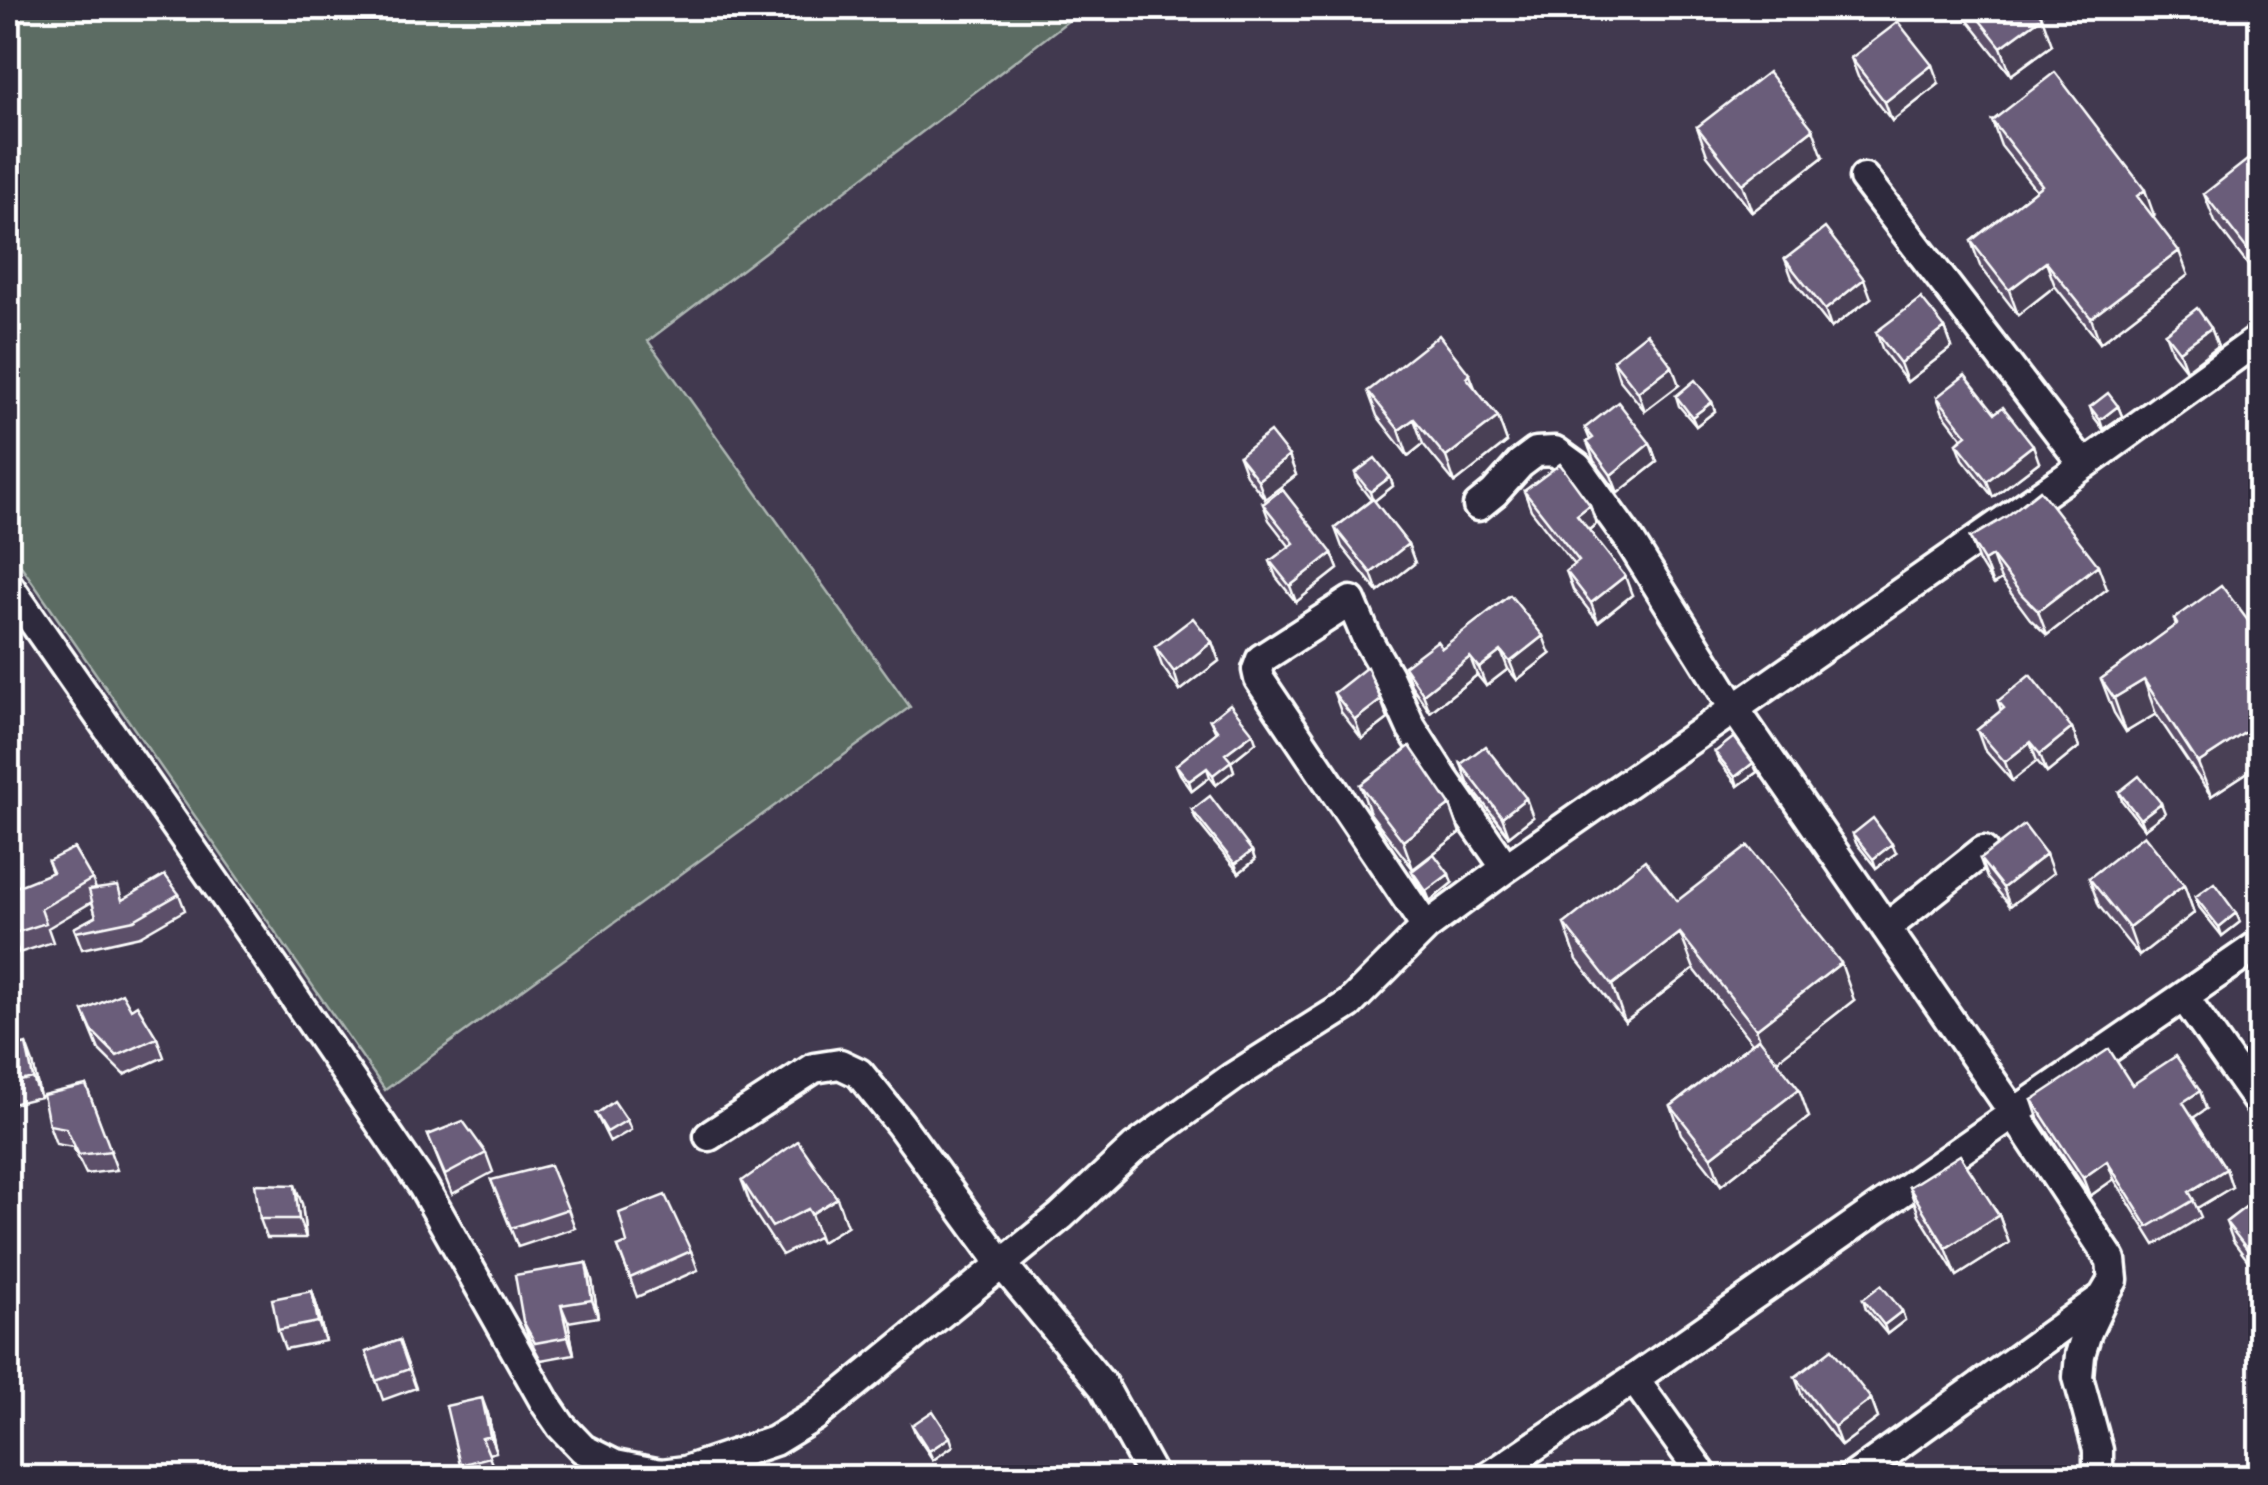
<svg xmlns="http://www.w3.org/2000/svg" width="2268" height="1485" viewBox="0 0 2268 1485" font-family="Mynerve,sans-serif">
<rect width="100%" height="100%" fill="#41394f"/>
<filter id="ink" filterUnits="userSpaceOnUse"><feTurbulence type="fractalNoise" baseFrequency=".01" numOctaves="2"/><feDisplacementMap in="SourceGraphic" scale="20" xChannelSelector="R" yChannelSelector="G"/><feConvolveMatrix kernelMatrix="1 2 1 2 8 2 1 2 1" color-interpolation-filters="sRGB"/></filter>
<g filter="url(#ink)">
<path fill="#5b6c64" stroke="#adb6b2" stroke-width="2.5" d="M8,8H1085L648,341L910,707L385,1090L8,547Z"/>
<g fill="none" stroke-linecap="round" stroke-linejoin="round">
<g stroke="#fff" stroke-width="35">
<path id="street" d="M1864,178L2084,465
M1478,506L1494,493L1520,464L1536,452L1555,451L1577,467L1628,538L1734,708L2014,1113L2111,1260L2113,1280L2103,1297L1852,1478
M8,585L256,941L423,1186L546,1404L561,1426L583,1449L615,1465L661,1474L685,1471L774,1441L815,1416L1061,1216L1134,1148L1233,1077L1349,1004L1426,927L1506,868L2084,465L2260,338
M1426,927L1259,679L1257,670L1261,659L1351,601L1367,639L1388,676L1411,727L1444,779L1506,868
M1886,928L1983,851
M2184,997L2260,1105
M709,1136L814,1068L840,1064L859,1073L900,1124L1002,1264L1103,1386L1154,1478
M1634,1379L1705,1478
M1487,1478L1634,1379L2014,1113L2260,944
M2098,1478V1450L2078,1377L2080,1355L2087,1332L2103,1298"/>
</g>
<use href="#street" stroke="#2f2a3d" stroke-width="28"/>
</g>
<path fill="#5b5069" stroke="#fff" stroke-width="2.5" d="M1958,8H2035L2052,45L2011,75Z
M1851,58L1939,84L1892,121L1858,77Z
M1992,121L2154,215L2152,216L2188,275L2100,343L2055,286L2018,315L1980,266L1971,241L2036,190L2001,146Z
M1697,127L1823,157L1752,212L1707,155Z
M2260,159V281L2215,222L2204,194Z
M1785,259L1871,298L1831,328L1792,278Z
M1945,328L1952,347L1907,382L1883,351L1876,332Z
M2211,328L2218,346L2186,370L2172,352L2165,333Z
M1613,360L1679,385L1645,411L1619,379Z
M1470,375L1475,388L1498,417L1507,442L1455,483L1423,444L1408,456L1377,416L1368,391Z
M1676,396L1712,402L1715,411L1696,426L1679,406Z
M1937,397L1995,413L2039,462L1993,497L1963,459L1957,443L1962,438L1943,413Z
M2118,406L2122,416L2103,429L2093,416L2090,407Z
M1585,428L1650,443L1657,462L1618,493L1594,461L1587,442L1590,440Z
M1239,456H1289L1296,475L1265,499L1246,475Z
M1355,473L1390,477L1393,486L1374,501L1408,544L1415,563L1378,592L1342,547L1335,528L1371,500L1358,483Z
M1524,491L1590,505L1596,524L1589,530L1632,595L1598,622L1573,590L1566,571L1574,565L1531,510Z
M1263,504L1332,553L1338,569L1296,602L1276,577L1270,561L1290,547L1269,520Z
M1970,538L2107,589L2047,635L2030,619L2001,580L1993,585L1979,562Z
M2174,619L2252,626L2260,620V764L2211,796L2156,714L2126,732L2114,713L2101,679L2176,625Z
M1212,642L1219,661L1180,691L1162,666L1155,647Z
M1442,648L1550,654L1517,680L1508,669L1486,686L1477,675L1430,712L1411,685L1404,666Z
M1334,693L1381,700L1388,719L1362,739L1341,712Z
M1998,701L2072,728L2079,747L2047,773L2037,761L2012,781L1984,749L1977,730L2001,711Z
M1210,720L1256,742L1231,762L1234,771L1216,785L1210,777L1192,791L1180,774L1176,765L1216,733Z
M1715,752L1753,763L1757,772L1738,786L1719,761Z
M1461,764L1533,817L1509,836L1468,783Z
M1360,785L1450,805L1460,833L1413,869L1370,813Z
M2119,792L2165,813L2144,829L2122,801Z
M1192,810L1252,851L1255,860L1239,873L1196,820Z
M1853,834L1896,853L1876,868L1856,843Z
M1980,859L2053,873L2010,906L1987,878Z
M48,861L92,879L96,889L123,900L179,894L185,910L140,936L82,949L74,928L96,916L92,902L48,928L53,942L19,953L12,934L52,872Z
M1412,871L1452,883L1430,901L1416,880Z
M2089,878L2184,885L2194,913L2139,956L2099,906Z
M2195,897L2236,913L2240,922L2222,936L2199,907Z
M1677,901L1854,1000L1776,1060L1809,1117L1721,1185L1681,1134L1671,1106L1752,1043L1694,969L1625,1022L1577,960L1564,924Z
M131,1009L157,1038L164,1057L124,1075L99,1050L83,1011Z
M8,1049L33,1063L40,1097L8,1105Z
M86,1085L117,1170L86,1174L73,1147L56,1144L49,1125Z
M2132,1085L2206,1109L2193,1117L2226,1169L2232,1187L2197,1208L2201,1217L2155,1245L2114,1179L2090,1196L2038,1118L2032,1100Z
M596,1114L627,1120L631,1130L610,1142Z
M428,1135L486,1153L493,1172L452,1194Z
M491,1180L568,1209L575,1228L518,1247Z
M742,1181L847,1226L821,1242L818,1237L782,1255L752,1209Z
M1909,1187L1999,1215L2009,1243L1957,1276L1919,1215Z
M2260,1196V1277L2233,1241L2226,1222Z
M302,1204L306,1238H267L260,1219Z
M618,1247L691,1251L698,1270L637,1297Z
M586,1263L592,1280L598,1317L568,1322L574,1354L541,1360L529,1338L523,1321Z
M312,1291L318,1310L325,1341L285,1349L278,1330Z
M1863,1299L1902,1311L1905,1320L1887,1334L1866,1309Z
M399,1340L416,1388L383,1400L366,1352Z
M1795,1377L1871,1399L1878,1418L1841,1446L1802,1396Z
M488,1414L496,1452L488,1454L496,1474L481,1478H464L460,1465Z
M912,1425L953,1446L933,1460L916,1435Z"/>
<path fill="#4a4155" stroke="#fff" stroke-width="2.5" d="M2042,17L2052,45L2011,75L2001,47Z
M1932,65L1939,84L1892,121L1885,102Z
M1813,129L1823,157L1752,212L1742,184Z
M2145,190L2154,215L2146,221L2137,196Z
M2179,251L2188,275L2100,343L2091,318Z
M2260,253V275L2254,258Z
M2046,262L2055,286L2018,315L2009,290Z
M1864,279L1871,298L1831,328L1825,310Z
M1945,328L1952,347L1907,382L1900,363Z
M2211,328L2218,346L2186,370L2179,351Z
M1672,366L1679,385L1645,411L1638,392Z
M1712,402L1715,411L1696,426L1692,417Z
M2118,406L2122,416L2103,429L2100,420Z
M1498,417L1507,442L1455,483L1446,457Z
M1414,419L1423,444L1408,456L1399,430Z
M1650,443L1657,462L1618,493L1611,475Z
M2033,445L2039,462L1993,497L1987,481Z
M1289,456L1296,475L1265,499L1258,480Z
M1390,477L1393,486L1373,502L1370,492Z
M1590,505L1596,524L1584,534L1577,515Z
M1408,544L1415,563L1378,592L1371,573Z
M1332,553L1338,569L1296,602L1290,586Z
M1992,556L2001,580L1993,585L1984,561Z
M2098,565L2107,589L2047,635L2038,611Z
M1625,576L1632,595L1598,622L1591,603Z
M1543,636L1550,654L1517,680L1510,662Z
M1212,642L1219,661L1180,691L1174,672Z
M1501,651L1508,669L1486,686L1479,668Z
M1470,657L1477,675L1430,712L1423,694Z
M2144,680L2156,714L2126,732L2114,698Z
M1381,700L1388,719L1362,739L1355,720Z
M2255,726L2260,741V764L2211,796L2198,763Z
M2072,728L2079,747L2047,773L2040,754Z
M1253,733L1256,742L1231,762L1234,771L1216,785L1213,775L1225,754Z
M2030,742L2037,761L2012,781L2005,762Z
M1753,763L1757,772L1738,786L1735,777Z
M1207,768L1210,777L1192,791L1189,781Z
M1526,798L1533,817L1509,836L1502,817Z
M2161,803L2165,813L2144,829L2140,819Z
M1450,805L1460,833L1413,869L1403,841Z
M1892,844L1896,853L1876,868L1873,859Z
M1252,851L1255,860L1239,873L1235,864Z
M2046,854L2053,873L2010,906L2003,888Z
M1449,874L1452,883L1430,901L1426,891Z
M2184,885L2194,913L2139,956L2129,928Z
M2236,913L2240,922L2222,936L2219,927Z
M1680,933L1694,969L1625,1022L1612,985Z
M1841,963L1854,1000L1770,1066L1756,1029Z
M26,1044L33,1063L40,1097L33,1078Z
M1799,1089L1809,1117L1721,1185L1711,1157Z
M2200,1091L2206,1109L2190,1120L2183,1102Z
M2107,1161L2114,1179L2090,1196L2083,1178Z
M2226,1169L2232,1187L2197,1208L2189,1192Z
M295,1185L302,1204L306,1238L299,1219Z
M837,1198L847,1226L821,1242L811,1214Z
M1999,1215L2009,1243L1957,1276L1946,1248Z
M586,1263L592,1280L598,1317L592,1300Z
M312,1291L318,1310L325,1341L318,1322Z
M561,1305L568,1322L574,1354L568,1337Z
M1902,1311L1905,1320L1887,1334L1884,1325Z
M482,1398L488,1414L496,1452L490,1436Z
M1871,1399L1878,1418L1841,1446L1834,1427Z
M950,1437L953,1446L933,1460L929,1451Z"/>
<path fill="#6a5d7a" stroke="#fff" stroke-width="2.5" d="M1970,8H2035L2042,17L2001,47Z
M1898,22L1932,65L1885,102L1851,58Z
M1768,72L1813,129L1742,184L1697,127Z
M2055,72L2145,190L2137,196L2179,251L2091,318L2046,262L2009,290L1971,241L2042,185L1992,121Z
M2256,153L2260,159V253L2254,258L2204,194Z
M1825,228L1864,279L1825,310L1785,259Z
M1921,298L1945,328L1900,363L1876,332Z
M2197,308L2211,328L2179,351L2165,333Z
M1647,333L1672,366L1638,392L1613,360Z
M1439,335L1470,375L1467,378L1498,417L1446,457L1414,419L1399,430L1368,391Z
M1965,375L1995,413L2003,407L2033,445L1987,481L1957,443L1967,435L1937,397Z
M1695,380L1712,402L1692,417L1676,396Z
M2108,393L2118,406L2100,420L2090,407Z
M1618,402L1650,443L1611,475L1587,442L1593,438L1585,428Z
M1270,432L1289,456L1258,480L1239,456Z
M1375,458L1390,477L1370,492L1355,473Z
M1560,464L1590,505L1577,515L1625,576L1591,603L1566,571L1579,561L1524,491Z
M1282,489L1332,553L1290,586L1270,561L1294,543L1263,504Z
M2040,490L2098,565L2038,611L2022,595L1992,556L1984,561L1970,538L2007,516Z
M1373,499L1408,544L1371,573L1335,528Z
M2221,585L2252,626L2260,620V734L2255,726L2198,763L2144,680L2114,698L2101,679L2177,624L2174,619Z
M1510,595L1543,636L1510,662L1501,651L1479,668L1470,657L1423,694L1404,666L1437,641L1442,648Z
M1193,618L1212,642L1174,672L1155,647Z
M1367,667L1381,700L1355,720L1334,693Z
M2030,675L2072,728L2040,754L2030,742L2005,762L1977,730L2004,708L1998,701Z
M1230,704L1253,733L1225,754L1231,761L1213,775L1207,768L1189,781L1176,765L1218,731L1210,720Z
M1734,737L1753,763L1735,777L1715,752Z
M1410,746L1450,805L1403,841L1360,785Z
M1485,746L1526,798L1502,817L1461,764Z
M2139,776L2161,803L2140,819L2119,792Z
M1210,796L1252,851L1235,864L1192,810Z
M1873,818L1892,844L1873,859L1853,834Z
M2024,825L2046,854L2003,888L1980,859Z
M2144,835L2184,885L2129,928L2089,878Z
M1748,846L1841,963L1756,1029L1680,933L1612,985L1564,924L1645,860L1677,901Z
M74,848L92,879L41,909L46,923L12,934L8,919V890L53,872L48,861Z
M1434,854L1449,874L1426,891L1412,871Z
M165,875L179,894L134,920L76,932L74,928L96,916L89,890L118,886L122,900Z
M2214,883L2236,913L2219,927L2195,897Z
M122,993L131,1009L137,1005L157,1038L117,1056L92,1031L83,1011Z
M1759,1038L1799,1089L1711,1157L1671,1106Z
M26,1044L33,1078L8,1084V1049Z
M2109,1049L2132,1085L2176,1056L2200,1091L2183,1102L2226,1169L2189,1192L2194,1200L2148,1227L2107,1161L2083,1178L2032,1100Z
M86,1085L111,1151L79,1155L66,1128L49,1125L43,1095Z
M614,1101L627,1120L607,1132L596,1114Z
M463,1121L486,1153L445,1175L428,1135Z
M798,1141L837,1198L811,1214L808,1209L772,1227L742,1181Z
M1960,1155L1999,1215L1946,1248L1909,1187Z
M550,1165L568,1209L511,1228L491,1180Z
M255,1184L295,1185L299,1219H260Z
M665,1195L691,1251L630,1278L618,1247L627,1243L619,1213Z
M2260,1196V1261L2258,1263L2226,1222Z
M586,1263L592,1300L561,1305L568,1337L535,1343L523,1321L515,1275Z
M1881,1285L1902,1311L1884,1325L1863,1299Z
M312,1291L318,1322L278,1330L272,1299Z
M399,1340L409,1369L376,1381L366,1352Z
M1832,1349L1871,1399L1834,1427L1795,1377Z
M482,1398L490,1436L482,1438L490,1457L460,1465L446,1406Z
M933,1411L950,1437L929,1451L912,1425Z"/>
</g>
<rect width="2268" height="1485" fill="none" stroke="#2f2a3d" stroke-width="40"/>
<rect x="20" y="20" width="2228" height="1445" fill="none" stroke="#fff" stroke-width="4" filter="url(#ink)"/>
</svg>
